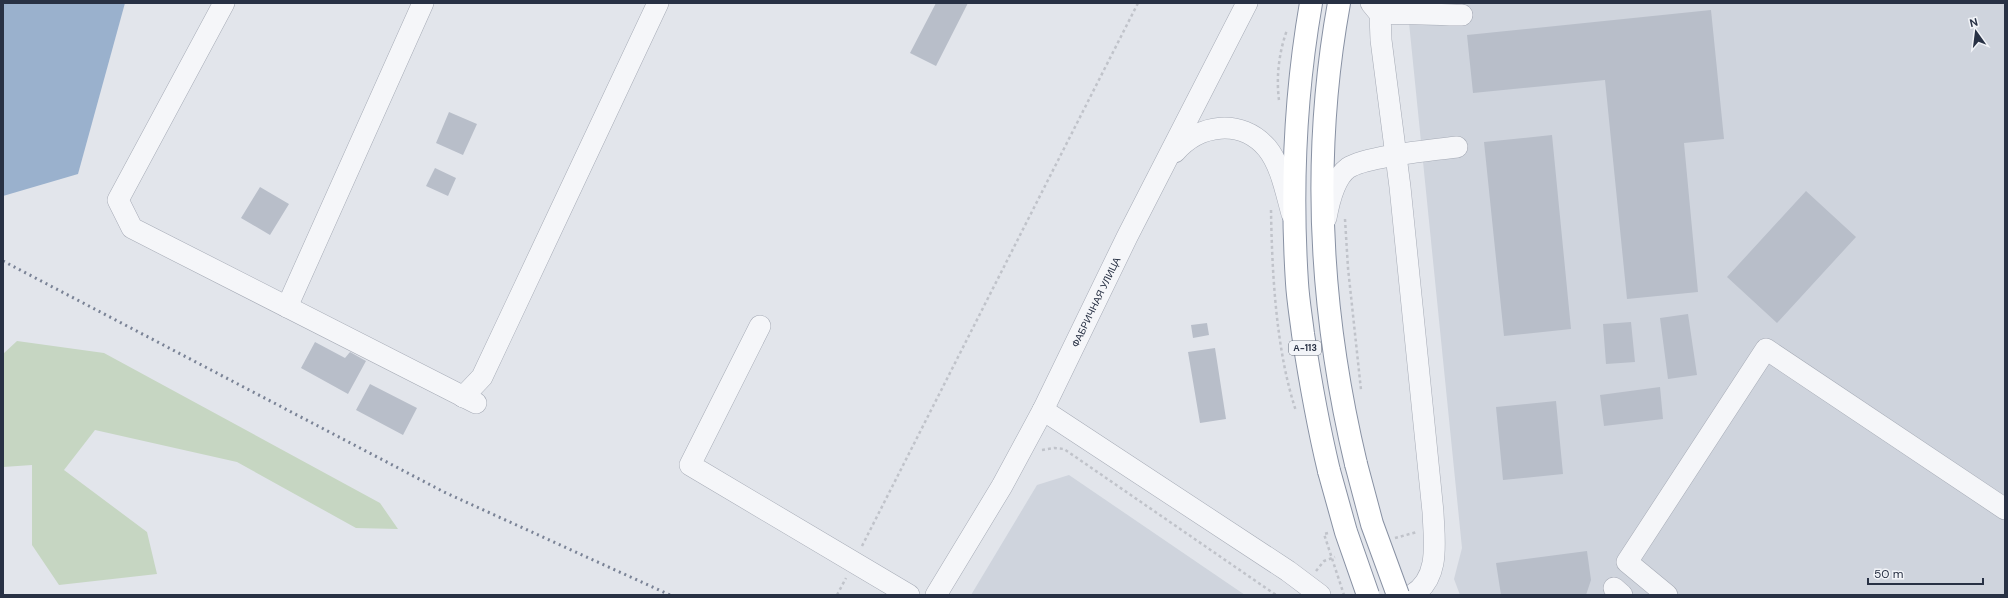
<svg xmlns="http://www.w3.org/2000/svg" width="2008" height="598" viewBox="0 0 2008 598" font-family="'DM Sans',sans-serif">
<rect width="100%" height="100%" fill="#e2e5eb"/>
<path fill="#cfd4dd" d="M1407,3H2005V595H1460L1454,579L1462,548Z
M1069,475L1245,595H971L1037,485Z"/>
<path fill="#c6d6c2" d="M17,341L104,353L380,503L398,529L356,528L237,462L95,430L64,470L147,532L157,574L59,585L32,545V465L3,467V354Z"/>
<path fill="#9ab1cd" d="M3,3H125L78,174L3,196Z"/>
<path fill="#b8bec9" d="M936,3H968L936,66L910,53Z
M1711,10L1724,139L1684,143L1698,292L1627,299L1605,80L1473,93L1467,35Z
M449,112L477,124L463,155L436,143Z
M1552,135L1571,329L1504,336L1484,142Z
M435,168L456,178L448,196L426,186Z
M260,187L289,204L270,235L241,218Z
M1806,191L1856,237L1777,323L1727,277Z
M1688,314L1697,375L1668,379L1660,318Z
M1631,322L1635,362L1606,364L1603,324Z
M1207,323L1209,335L1193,338L1191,325Z
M315,342L345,358L350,352L366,361L348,394L301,368Z
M1215,348L1226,419L1200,423L1188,352Z
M370,384L417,408L403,435L356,410Z
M1660,387L1663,419L1604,426L1600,395Z
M1556,401L1563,474L1503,480L1496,407Z
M1587,551L1591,580L1586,595H1501L1496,563Z"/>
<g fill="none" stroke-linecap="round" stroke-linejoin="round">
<g stroke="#a6abb6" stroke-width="22">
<g id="minor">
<path d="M224,3L118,200L132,228L476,403"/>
<path d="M1371,3L1380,14L1381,40L1400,187L1433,512C1434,540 1441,578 1412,595"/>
<path d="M1380,14C1407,12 1435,15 1462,15"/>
<path d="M1175,152C1199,124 1241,118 1267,148C1281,165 1286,193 1292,214"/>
<path d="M1326,218C1329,202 1334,178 1348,168C1366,156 1433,150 1457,147"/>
<path d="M287,307L423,3"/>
<path d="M760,326L690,465L909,595"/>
<path d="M463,397L482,377L658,3"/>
<path d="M1043,410L1288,571L1320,595"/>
<path d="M1614,588L1622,595"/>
<path id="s1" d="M936,595L1002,486L1043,410L1127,237L1247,3"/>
<path d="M1667,595L1627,562L1766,349L2005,509"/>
</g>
</g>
<g stroke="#8891a3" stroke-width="24">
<path id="highway" d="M1311,3C1295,95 1291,190 1297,283C1298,300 1301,317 1303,334C1310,380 1318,425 1329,471
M1339,3C1311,157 1320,313 1356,464"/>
</g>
<path stroke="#c0c3ca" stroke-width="2.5" stroke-dasharray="3 3" stroke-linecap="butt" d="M1279,100C1276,77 1279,52 1287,30
M1271,210C1272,273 1276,351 1296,411
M1345,219L1348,268L1361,390
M1042,450L1054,448L1064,449L1276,595
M1395,538L1417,532
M862,546L1138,3
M1316,571L1324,561L1335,557
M837,595L846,578
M1343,595H1344"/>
<use href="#minor" stroke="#f5f6f9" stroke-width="21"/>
<use href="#highway" stroke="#fff" stroke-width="22"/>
<path stroke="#7a8396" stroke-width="3" stroke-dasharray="2 4" stroke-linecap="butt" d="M3,261L444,492L670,595"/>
<g stroke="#8891a3" stroke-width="24" stroke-linecap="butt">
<path id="highway-bridge" d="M1356,464L1372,524L1398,595
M1329,471L1346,532L1368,595"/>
</g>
<path stroke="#c0c3ca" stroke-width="2.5" stroke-dasharray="3 3" stroke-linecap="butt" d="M1328,533L1324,534L1344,595"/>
<use href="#highway-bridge" stroke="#fff" stroke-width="22"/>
</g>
<g text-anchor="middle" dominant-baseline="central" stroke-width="3.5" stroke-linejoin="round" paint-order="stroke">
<rect fill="#f2f4f8" stroke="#656c7a" stroke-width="1" x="1289" y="341" width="32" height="14" rx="3"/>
<g font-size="9" font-weight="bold" fill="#283144">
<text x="1305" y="348">А-113</text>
</g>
<g font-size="10" fill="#283144" stroke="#f2f4f8">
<text stroke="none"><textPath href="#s1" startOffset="334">ФАБРИЧНАЯ УЛИЦА</textPath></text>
</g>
</g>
<rect width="2008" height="598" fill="none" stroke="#283144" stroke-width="8"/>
<g transform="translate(1976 32) rotate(346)" stroke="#f2f4f8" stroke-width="3" paint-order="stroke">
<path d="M0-3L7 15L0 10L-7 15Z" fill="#283144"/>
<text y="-6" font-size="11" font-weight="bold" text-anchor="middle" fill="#283144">N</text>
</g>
<path d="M1868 578v6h115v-6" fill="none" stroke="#283144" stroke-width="2"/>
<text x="1874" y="578" font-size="12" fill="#283144" stroke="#f2f4f8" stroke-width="3" paint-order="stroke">50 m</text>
</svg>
